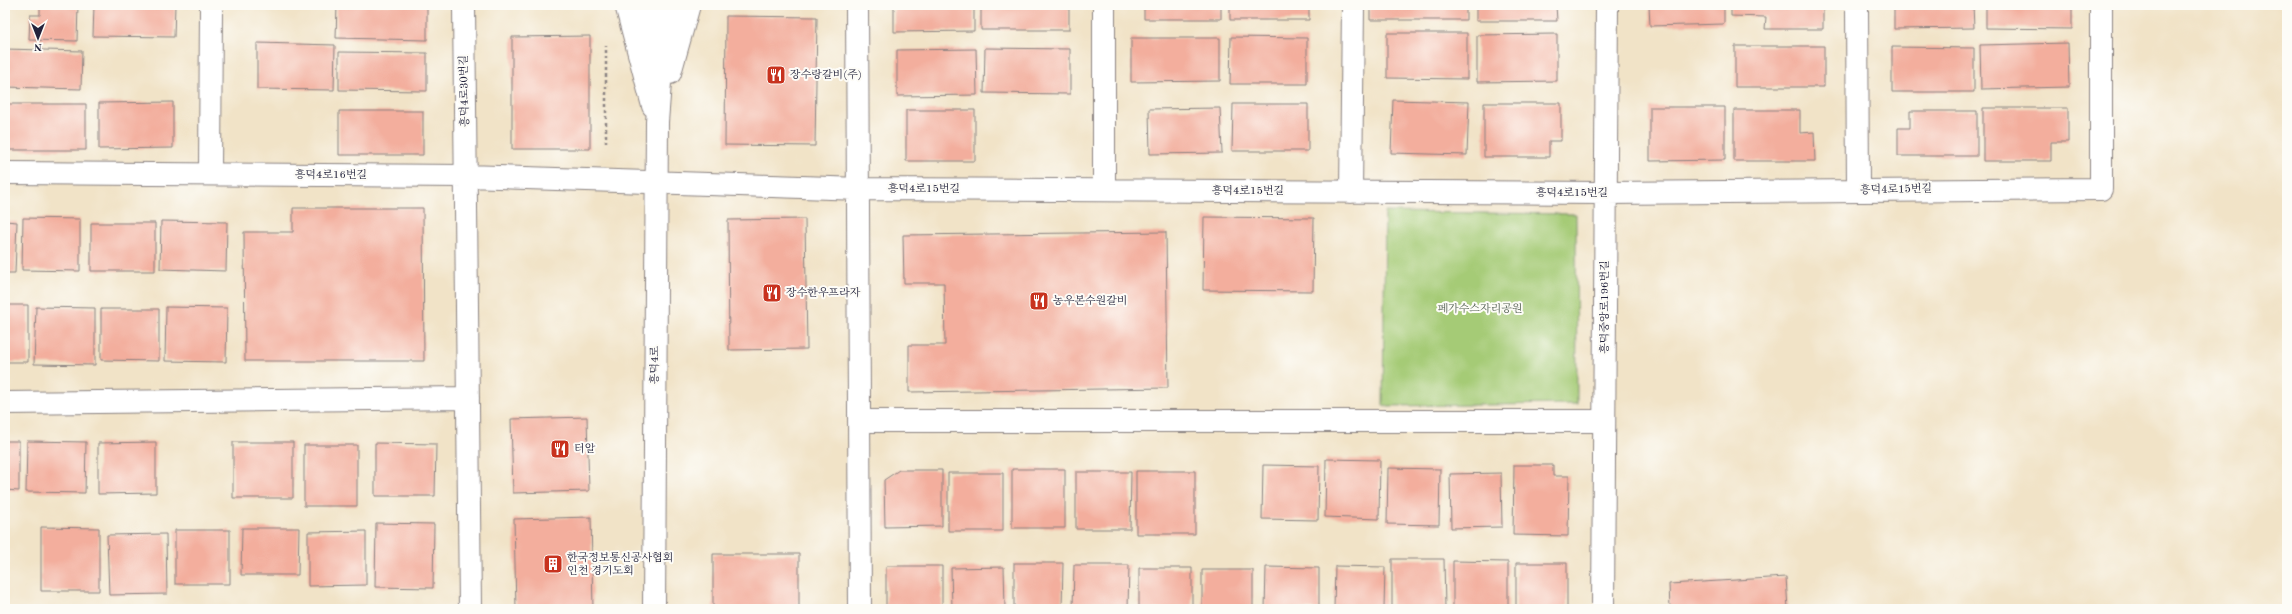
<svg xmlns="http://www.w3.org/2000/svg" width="2292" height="614" viewBox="0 0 2292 614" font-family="'Old Standard TT','Noto Serif KR',serif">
<rect width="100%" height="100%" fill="#fdfcf7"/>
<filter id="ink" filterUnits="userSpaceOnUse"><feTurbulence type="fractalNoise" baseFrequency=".025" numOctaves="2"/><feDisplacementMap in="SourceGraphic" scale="8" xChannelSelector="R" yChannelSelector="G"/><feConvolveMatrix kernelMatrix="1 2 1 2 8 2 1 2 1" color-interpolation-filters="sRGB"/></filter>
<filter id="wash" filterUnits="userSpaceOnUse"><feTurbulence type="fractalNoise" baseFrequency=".012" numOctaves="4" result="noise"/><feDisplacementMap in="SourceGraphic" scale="16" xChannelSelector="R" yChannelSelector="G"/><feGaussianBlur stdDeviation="0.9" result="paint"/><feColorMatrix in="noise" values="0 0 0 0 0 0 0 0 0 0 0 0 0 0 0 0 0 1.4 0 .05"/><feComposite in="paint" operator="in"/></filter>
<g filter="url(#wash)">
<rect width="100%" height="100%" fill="#f1e3c7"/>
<path fill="#a5cb76" stroke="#647658" d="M1385,212L1576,214L1577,404L1383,406Z"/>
<g id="blocks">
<path fill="#f3ae9d" d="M40,5H78L77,41L29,40L30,15H40Z
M94,5H175L174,37L93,36Z
M337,5H427V40L336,38Z
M894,5H974V31L894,32Z
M981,5H1069V30H981Z
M1144,5H1221V19H1144Z
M1230,5H1309V20H1230Z
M1370,5H1466V20H1370Z
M1476,5H1556L1557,21H1476Z
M1649,5H1724V24L1650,26Z
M1731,5H1823V29H1765L1766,17L1731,16Z
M1894,5H1973L1974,28L1894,29Z
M1986,5H2072V29L1986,28Z
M726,16L817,17L815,146L725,145Z
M1387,33H1467V79L1387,78Z
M1557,34V81L1477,82V35Z
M590,36V149H512V37Z
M1231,37L1307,38V84H1230Z
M1131,38H1220V81L1131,82Z
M257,43L335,45L334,90L257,89Z
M2068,43L2069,87L1981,89L1980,45Z
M1735,46H1824V87H1735Z
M1892,47L1974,48V92H1892Z
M985,48L1070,49V94L984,93Z
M5,49L82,51L81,89L5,87Z
M976,49L977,95L897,96V50Z
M339,52L427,53V91L339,90Z
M1393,100L1469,102L1467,155L1391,153Z
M173,102V148L99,149V103Z
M1484,103H1561V141H1549V157H1484Z
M5,104H86V150H5Z
M1233,104H1308V151H1232Z
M1650,107H1725V160L1650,161Z
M1220,108L1222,153L1150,154L1149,109Z
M1983,108H2068V142H2051V161H1983Z
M906,110H975V161H906Z
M1734,110H1800V133L1814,132L1815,161H1734Z
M339,111H423V155H339Z
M1910,111H1977V156H1898V128H1910Z
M293,208H423L424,361H245L244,232H293Z
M1204,217L1314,218L1313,291L1203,290Z
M23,218L80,219V271L22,270Z
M805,219L807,349L729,350L728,220Z
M5,221L17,222L15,273H5Z
M161,221L227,222L226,271L160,269Z
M91,223H155V271H91Z
M1166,232L1168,388L909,392V345H945L944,283H904L903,235Z
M5,305H28V362H5Z
M36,307L95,308V365L34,364Z
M166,307L227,308L226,362L165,361Z
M101,309H159V361L101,360Z
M587,417L589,491L513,493L511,419Z
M5,441H19V491L5,490Z
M27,441L86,442L85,493L26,492Z
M156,442V493L98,494V443Z
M233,442H293V498H233Z
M375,443L436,444L435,496H375Z
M304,445H357V506H304Z
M1326,459L1380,460L1379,519L1325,517Z
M1263,465L1319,466L1318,520L1262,519Z
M1514,465H1553V476H1569L1568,536L1513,535Z
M1388,468L1440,469L1439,525L1387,524Z
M1012,469H1065V528H1012Z
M899,470H942V526L885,527L884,480Z
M1136,471H1195V534H1136Z
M1076,472H1131L1130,529H1076Z
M948,473H1003V531H948Z
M1501,473L1502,527L1451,528L1450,474Z
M591,517L593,609H516L514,519Z
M376,523L434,524L433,588L375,587Z
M41,527L99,528V591H41Z
M242,528H299L298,575H241Z
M175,530H230V584H175Z
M366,531V585L308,586V532Z
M166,534L167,594L109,595L107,535Z
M713,554H799V609H713Z
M1392,559H1444L1445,609H1392Z
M1453,561L1508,562V609H1453Z
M1014,563H1063L1062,609H1014Z
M1516,563H1567V609H1516Z
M1074,565H1129L1128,609H1073Z
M886,566H942V609H886Z
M1335,566L1385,567L1384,609H1334Z
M1004,567L1005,609H952L951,568Z
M1266,567L1319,568V609H1265Z
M1139,568H1192V609H1139Z
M1202,570H1253V609H1202Z
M1786,577L1788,609H1670L1669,584Z"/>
</g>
</g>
<g filter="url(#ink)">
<use href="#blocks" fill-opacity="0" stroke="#8a8281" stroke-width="1"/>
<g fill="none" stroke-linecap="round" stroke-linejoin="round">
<g stroke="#8a8281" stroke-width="24">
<path id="minor" d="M464,5L470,609
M626,5L653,106
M645,5L650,57
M857,5L860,609
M1104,5V190
M1857,5L1858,191
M670,73L689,5
M5,173L466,176L860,189L1606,193L2101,189V5
M210,174L211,5
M1351,192L1353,5
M5,403L468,398
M860,421H1604
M654,609L657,122L666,5
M1603,609L1607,5"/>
</g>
<path stroke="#8a8281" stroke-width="2.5" stroke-dasharray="3 3" stroke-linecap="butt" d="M606,143V46"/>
<use href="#minor" stroke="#fff" stroke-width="22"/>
</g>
</g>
<defs>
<g id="restaurant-square" transform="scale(1)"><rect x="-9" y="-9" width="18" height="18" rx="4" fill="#c8321e" stroke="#fdfcf7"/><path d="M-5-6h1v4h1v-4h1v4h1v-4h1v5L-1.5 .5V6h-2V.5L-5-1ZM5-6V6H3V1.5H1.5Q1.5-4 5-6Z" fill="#fff"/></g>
<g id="building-square" transform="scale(1)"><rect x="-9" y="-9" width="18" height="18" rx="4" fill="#c8321e" stroke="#fdfcf7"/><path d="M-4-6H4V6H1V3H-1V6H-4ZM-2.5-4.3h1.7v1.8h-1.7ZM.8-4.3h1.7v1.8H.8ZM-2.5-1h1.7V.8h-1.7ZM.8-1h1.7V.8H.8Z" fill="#fff"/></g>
</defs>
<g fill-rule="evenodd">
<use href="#restaurant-square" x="776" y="75"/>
<use href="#restaurant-square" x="772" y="293"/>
<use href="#restaurant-square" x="1039" y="301"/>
<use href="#restaurant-square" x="560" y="449"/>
<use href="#building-square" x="553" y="564"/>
</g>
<g text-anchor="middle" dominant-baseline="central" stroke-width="4" stroke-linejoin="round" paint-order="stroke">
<g font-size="11" fill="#22223b" stroke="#fdfcf7" text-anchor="start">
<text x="790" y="75">장수랑갈비(주)</text>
<text x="786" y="293">장수한우프라자</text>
<text x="1053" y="301">농우본수원갈비</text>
<text x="574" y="449">터알</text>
<text x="567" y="558">한국정보통신공사협회<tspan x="567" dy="13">인천 경기도회</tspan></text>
</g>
<g font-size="11" fill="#22223b" stroke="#fdfcf7">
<text transform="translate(465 91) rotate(-91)">흥덕4로30번길</text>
<text x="331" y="175">흥덕4로16번길</text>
<text x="924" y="189">흥덕4로15번길</text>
<text transform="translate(1896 190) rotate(-1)">흥덕4로15번길</text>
<text x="1248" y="191">흥덕4로15번길</text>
<text x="1572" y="193">흥덕4로15번길</text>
<text transform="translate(1605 307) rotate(-90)">흥덕중앙로196번길</text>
<text transform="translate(655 365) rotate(-90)">흥덕4로</text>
</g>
<g font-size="11" fill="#505d50" stroke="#fdfcf7">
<text x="1480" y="309">페가수스자리공원</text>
</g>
</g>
<rect width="2292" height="614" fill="none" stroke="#fdfcf7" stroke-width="20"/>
<g transform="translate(38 38) rotate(180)" stroke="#fdfcf7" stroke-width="3" paint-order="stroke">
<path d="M0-3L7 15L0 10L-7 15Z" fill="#22223b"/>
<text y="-6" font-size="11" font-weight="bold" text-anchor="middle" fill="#22223b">N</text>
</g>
</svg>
